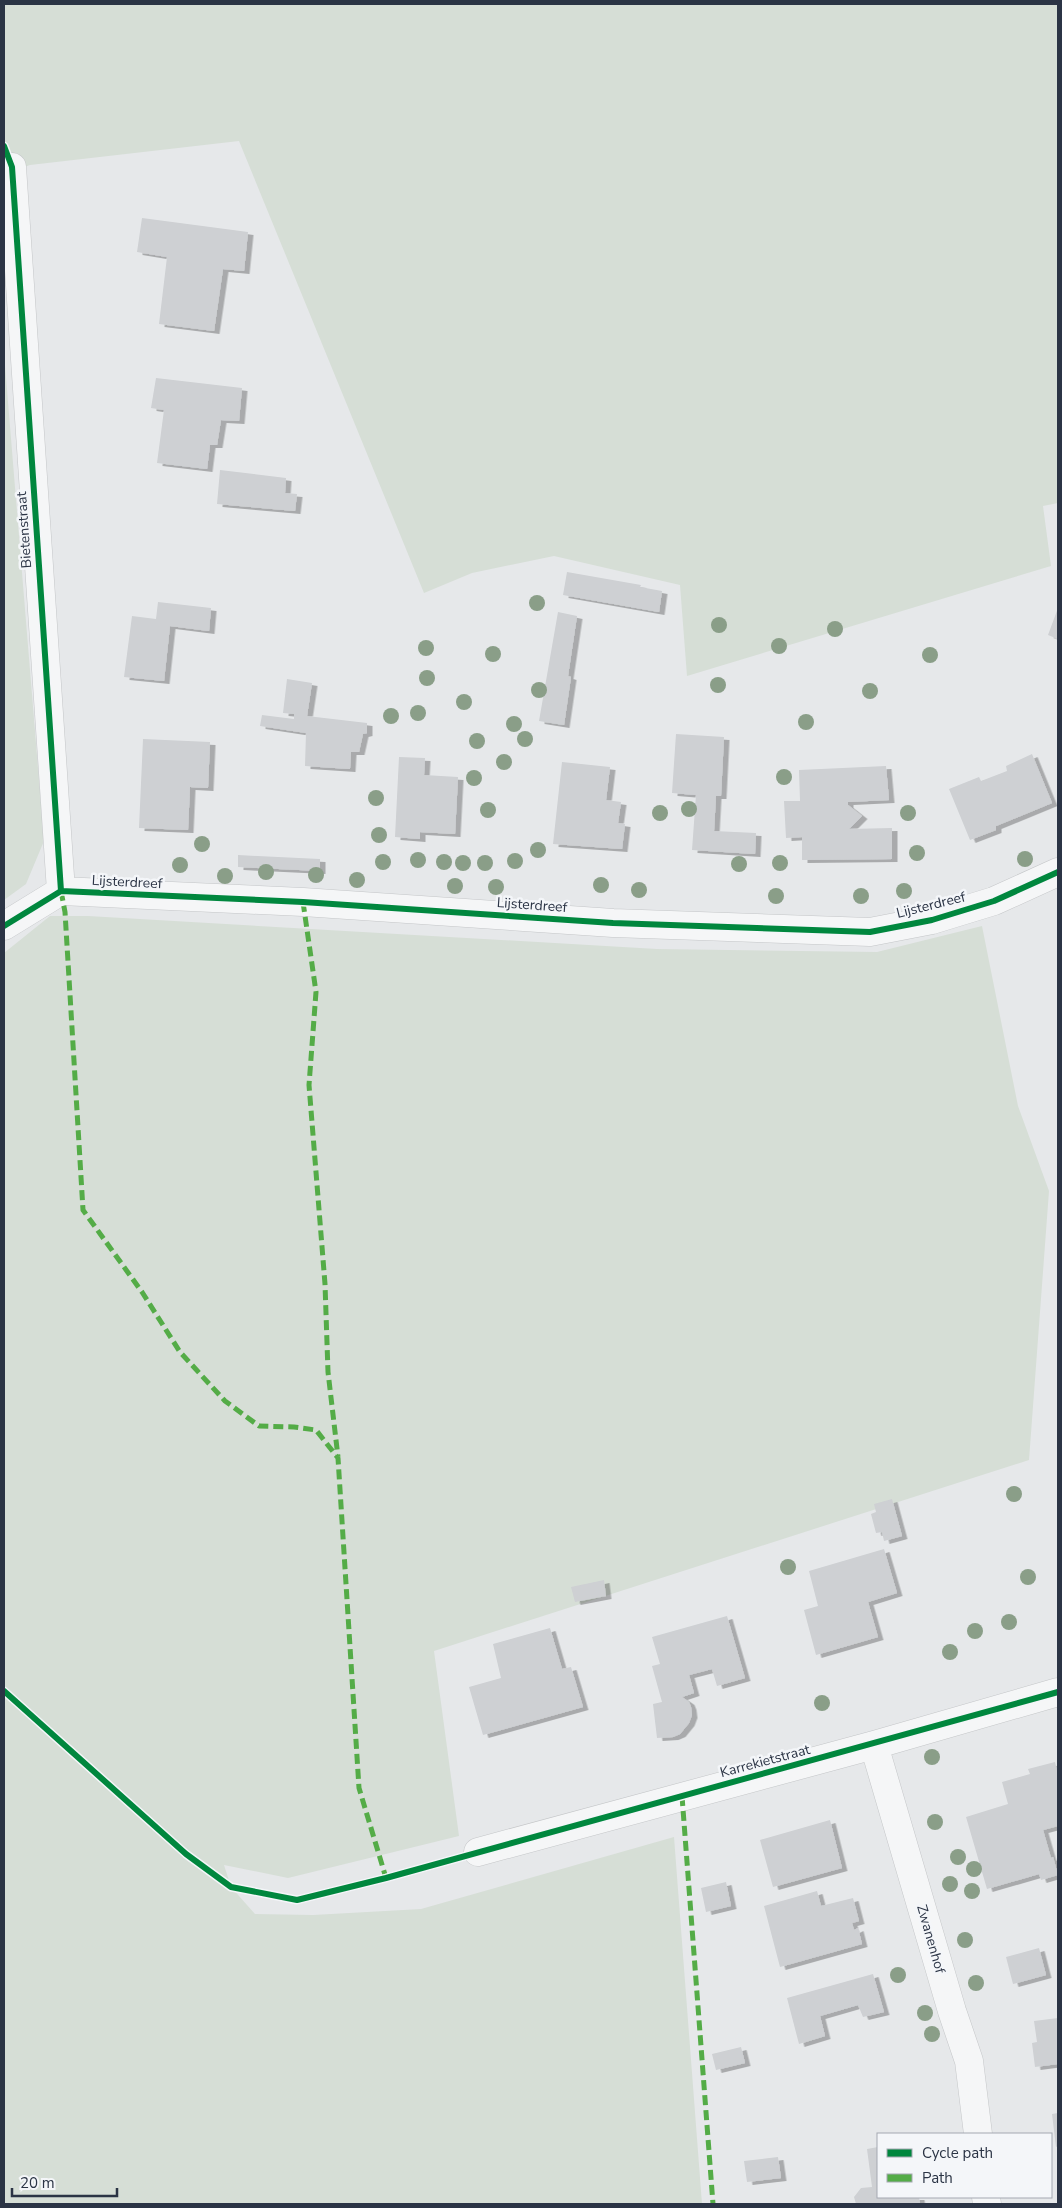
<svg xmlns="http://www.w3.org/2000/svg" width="1062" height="2208" viewBox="0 0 1062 2208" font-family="'Nunito Sans',sans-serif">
<defs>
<filter id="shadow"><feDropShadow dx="5.5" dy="3" stdDeviation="0" flood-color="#0004"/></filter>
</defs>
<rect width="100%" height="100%" fill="#e6e8ea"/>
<path fill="#d6ded6" d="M4,4H1058V503L1043,506L1051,566L687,676L680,585L554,556L472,573L424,593L239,141L30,165L4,174Z
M4,353L44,841L26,884L4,900Z
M50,916H88L657,949L877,952L982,926L1018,1106L1049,1191L1029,1460L434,1651L459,1836L288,1878L224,1865L231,1887L255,1914L313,1915L421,1909L674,1837L702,2204H4V953Z"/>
<path fill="#ced0d3" filter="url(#shadow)" d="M142,218L248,232L244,271L223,269L214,331L159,324L167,257L137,252Z
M156,378L242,388L239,421L221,420L217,445H210L207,469L157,463L164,410L151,408Z
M220,470L286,478L285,493L297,494L295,511L217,504Z
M567,572L641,585L640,587L662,591L659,612L563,595Z
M158,602L211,608L209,631L170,626L164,681L124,677L132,616L156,619Z
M1058,608V639L1048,635Z
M558,612L577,616L568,676L571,677L564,725L539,721Z
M287,679L312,683L307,716L367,723V733L363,734L359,752H351L350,769L305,766L306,733L260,726L262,715L294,719V714L283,713Z
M676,734L724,737L721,796H716L714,831L756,833L755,854L692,850L696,795L672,793Z
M143,739L210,742L208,788L190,787L188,830L139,828Z
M1032,754L1052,803L996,826V830L970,840L949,789L979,777L981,781L1007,771L1006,766Z
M399,757L425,758L424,775L458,777L455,834L420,832V839L395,837Z
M562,762L610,767L606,800L621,802L618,823L625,824L622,849L553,844Z
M886,766L889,800L848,802V805L862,816L849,829L892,828V859L802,860V837L786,838L784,801H800L799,770Z
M238,855L320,859V871L238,867Z
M892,1499L902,1536L884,1541L882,1532L876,1533L871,1514L876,1512L874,1504Z
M884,1549L897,1593L868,1602L878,1637L816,1655L804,1610L818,1606L809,1571Z
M604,1580L606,1596L575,1602L571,1587Z
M727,1616L745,1678L717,1686L712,1669L689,1675L694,1693L682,1697L689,1702L691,1707L692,1715L689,1723L680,1734L673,1737L657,1738L653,1704L662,1702L652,1666L660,1664L652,1637Z
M550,1628L562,1669L571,1667L583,1707L483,1735L469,1687L501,1678L493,1644Z
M1055,1762L1058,1775V1826L1043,1830L1051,1858L1053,1857L1058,1875L1041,1880L1039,1874L987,1889L966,1817L1008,1804L1002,1782L1030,1774L1028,1769Z
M830,1820L842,1868L773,1887L760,1840Z
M726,1882L731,1906L706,1912L701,1888Z
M817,1891L821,1906L853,1898L859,1921L852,1923L854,1930L858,1928L862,1944L780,1967L764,1906Z
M1039,1948L1046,1975L1013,1984L1006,1957Z
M873,1974L884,2012L863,2017L858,2005L820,2016L825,2036L799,2044L787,1998Z
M1058,2018V2064L1035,2067L1032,2043L1037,2042L1034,2021Z
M741,2047L745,2063L716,2070L712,2054Z
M1058,2113V2146L1056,2147L1052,2114Z
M878,2147V2197H919L920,2204H856L854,2197L861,2188L872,2187L867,2149Z
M778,2157L781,2178L747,2182L744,2161Z"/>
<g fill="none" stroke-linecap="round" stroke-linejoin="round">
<g stroke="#c4c6c8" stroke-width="29">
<path id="minor" d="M12,167L61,891
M4,926L61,891L303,902L613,923L870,932L932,920L994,901L1058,872
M874,1745L952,2011L969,2061L978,2134
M478,1852L874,1745L1058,1692
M986,2197L987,2204"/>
</g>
<use href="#minor" stroke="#f5f6f7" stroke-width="28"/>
<path stroke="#54ac47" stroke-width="5" stroke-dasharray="10 5" stroke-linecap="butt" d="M61,891L65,912L83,1210L142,1292L180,1352L225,1401L259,1426L294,1427L316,1430L338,1458L359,1788L386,1878
M303,902L316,992L309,1085L325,1284L328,1372L338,1457
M682,1796L713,2204"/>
<g stroke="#f4f6f9" stroke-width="9">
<path id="cycleway" d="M4,146L12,167L61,891
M4,926L61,891L303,902L613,923L870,932L932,920L994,901L1058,872
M4,1691L186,1854L231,1887L297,1900L386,1878L1058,1692"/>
</g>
<use href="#cycleway" stroke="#00873e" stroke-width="6"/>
</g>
<g fill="#8a9e88">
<circle cx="537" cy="603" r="8"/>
<circle cx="719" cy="625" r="8"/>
<circle cx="835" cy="629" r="8"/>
<circle cx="779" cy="646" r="8"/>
<circle cx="426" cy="648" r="8"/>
<circle cx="493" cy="654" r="8"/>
<circle cx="930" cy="655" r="8"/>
<circle cx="427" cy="678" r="8"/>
<circle cx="718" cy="685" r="8"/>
<circle cx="539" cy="690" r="8"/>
<circle cx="870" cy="691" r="8"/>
<circle cx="464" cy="702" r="8"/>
<circle cx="418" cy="713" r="8"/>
<circle cx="391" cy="716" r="8"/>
<circle cx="806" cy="722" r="8"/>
<circle cx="514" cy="724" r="8"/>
<circle cx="525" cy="739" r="8"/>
<circle cx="477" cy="741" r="8"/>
<circle cx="504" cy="762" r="8"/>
<circle cx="784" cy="777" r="8"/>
<circle cx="474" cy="778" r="8"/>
<circle cx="376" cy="798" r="8"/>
<circle cx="689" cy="809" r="8"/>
<circle cx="488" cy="810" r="8"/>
<circle cx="660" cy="813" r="8"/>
<circle cx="908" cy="813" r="8"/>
<circle cx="379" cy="835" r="8"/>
<circle cx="202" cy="844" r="8"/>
<circle cx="538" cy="850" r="8"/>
<circle cx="917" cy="853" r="8"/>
<circle cx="1025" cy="859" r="8"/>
<circle cx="418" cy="860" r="8"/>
<circle cx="515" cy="861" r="8"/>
<circle cx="383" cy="862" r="8"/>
<circle cx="444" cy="862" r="8"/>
<circle cx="463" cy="863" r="8"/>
<circle cx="485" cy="863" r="8"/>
<circle cx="780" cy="863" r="8"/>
<circle cx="739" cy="864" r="8"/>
<circle cx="180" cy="865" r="8"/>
<circle cx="266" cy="872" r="8"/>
<circle cx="316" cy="875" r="8"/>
<circle cx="225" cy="876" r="8"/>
<circle cx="357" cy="880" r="8"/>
<circle cx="601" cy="885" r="8"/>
<circle cx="455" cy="886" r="8"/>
<circle cx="496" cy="887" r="8"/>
<circle cx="639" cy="890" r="8"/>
<circle cx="904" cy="891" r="8"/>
<circle cx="776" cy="896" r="8"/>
<circle cx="861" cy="896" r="8"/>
<circle cx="1014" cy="1494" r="8"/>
<circle cx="788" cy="1567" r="8"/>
<circle cx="1028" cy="1577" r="8"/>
<circle cx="1009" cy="1622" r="8"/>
<circle cx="975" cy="1631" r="8"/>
<circle cx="950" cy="1652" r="8"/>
<circle cx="822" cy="1703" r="8"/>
<circle cx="932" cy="1757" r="8"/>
<circle cx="935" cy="1822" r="8"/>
<circle cx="958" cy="1857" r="8"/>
<circle cx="974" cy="1869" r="8"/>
<circle cx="950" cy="1884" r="8"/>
<circle cx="972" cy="1891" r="8"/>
<circle cx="965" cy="1940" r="8"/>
<circle cx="898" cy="1975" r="8"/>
<circle cx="976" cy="1983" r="8"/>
<circle cx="925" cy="2013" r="8"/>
<circle cx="932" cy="2034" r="8"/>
</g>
<g text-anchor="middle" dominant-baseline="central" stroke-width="5" stroke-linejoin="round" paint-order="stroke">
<g font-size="14" fill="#2b3445" stroke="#f4f6f9">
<text transform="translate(24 530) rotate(-94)">Bietenstraat</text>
<text transform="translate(127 882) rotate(3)">Lijsterdreef</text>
<text transform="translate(532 905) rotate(4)">Lijsterdreef</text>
<text transform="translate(931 905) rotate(-14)">Lijsterdreef</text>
<text transform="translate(765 1761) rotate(-15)">Karrekietstraat</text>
<text transform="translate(931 1939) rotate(74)">Zwanenhof</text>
</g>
</g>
<rect width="1062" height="2208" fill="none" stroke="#2b3445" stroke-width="10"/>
<rect x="877" y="2133" width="175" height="65" fill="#f4f6f9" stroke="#a4a8b1"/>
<rect x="887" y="2149" width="25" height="8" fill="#00873e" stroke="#a4a8b1"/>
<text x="922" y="2158" font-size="15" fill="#2b3445">Cycle path</text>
<rect x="887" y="2174" width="25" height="8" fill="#54ac47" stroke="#a4a8b1"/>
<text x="922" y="2183" font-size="15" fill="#2b3445">Path</text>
<path d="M12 2188v8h105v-8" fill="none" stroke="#2b3445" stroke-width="2.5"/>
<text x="20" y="2188" font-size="15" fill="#2b3445" stroke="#f4f6f9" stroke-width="4" paint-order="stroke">20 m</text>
</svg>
